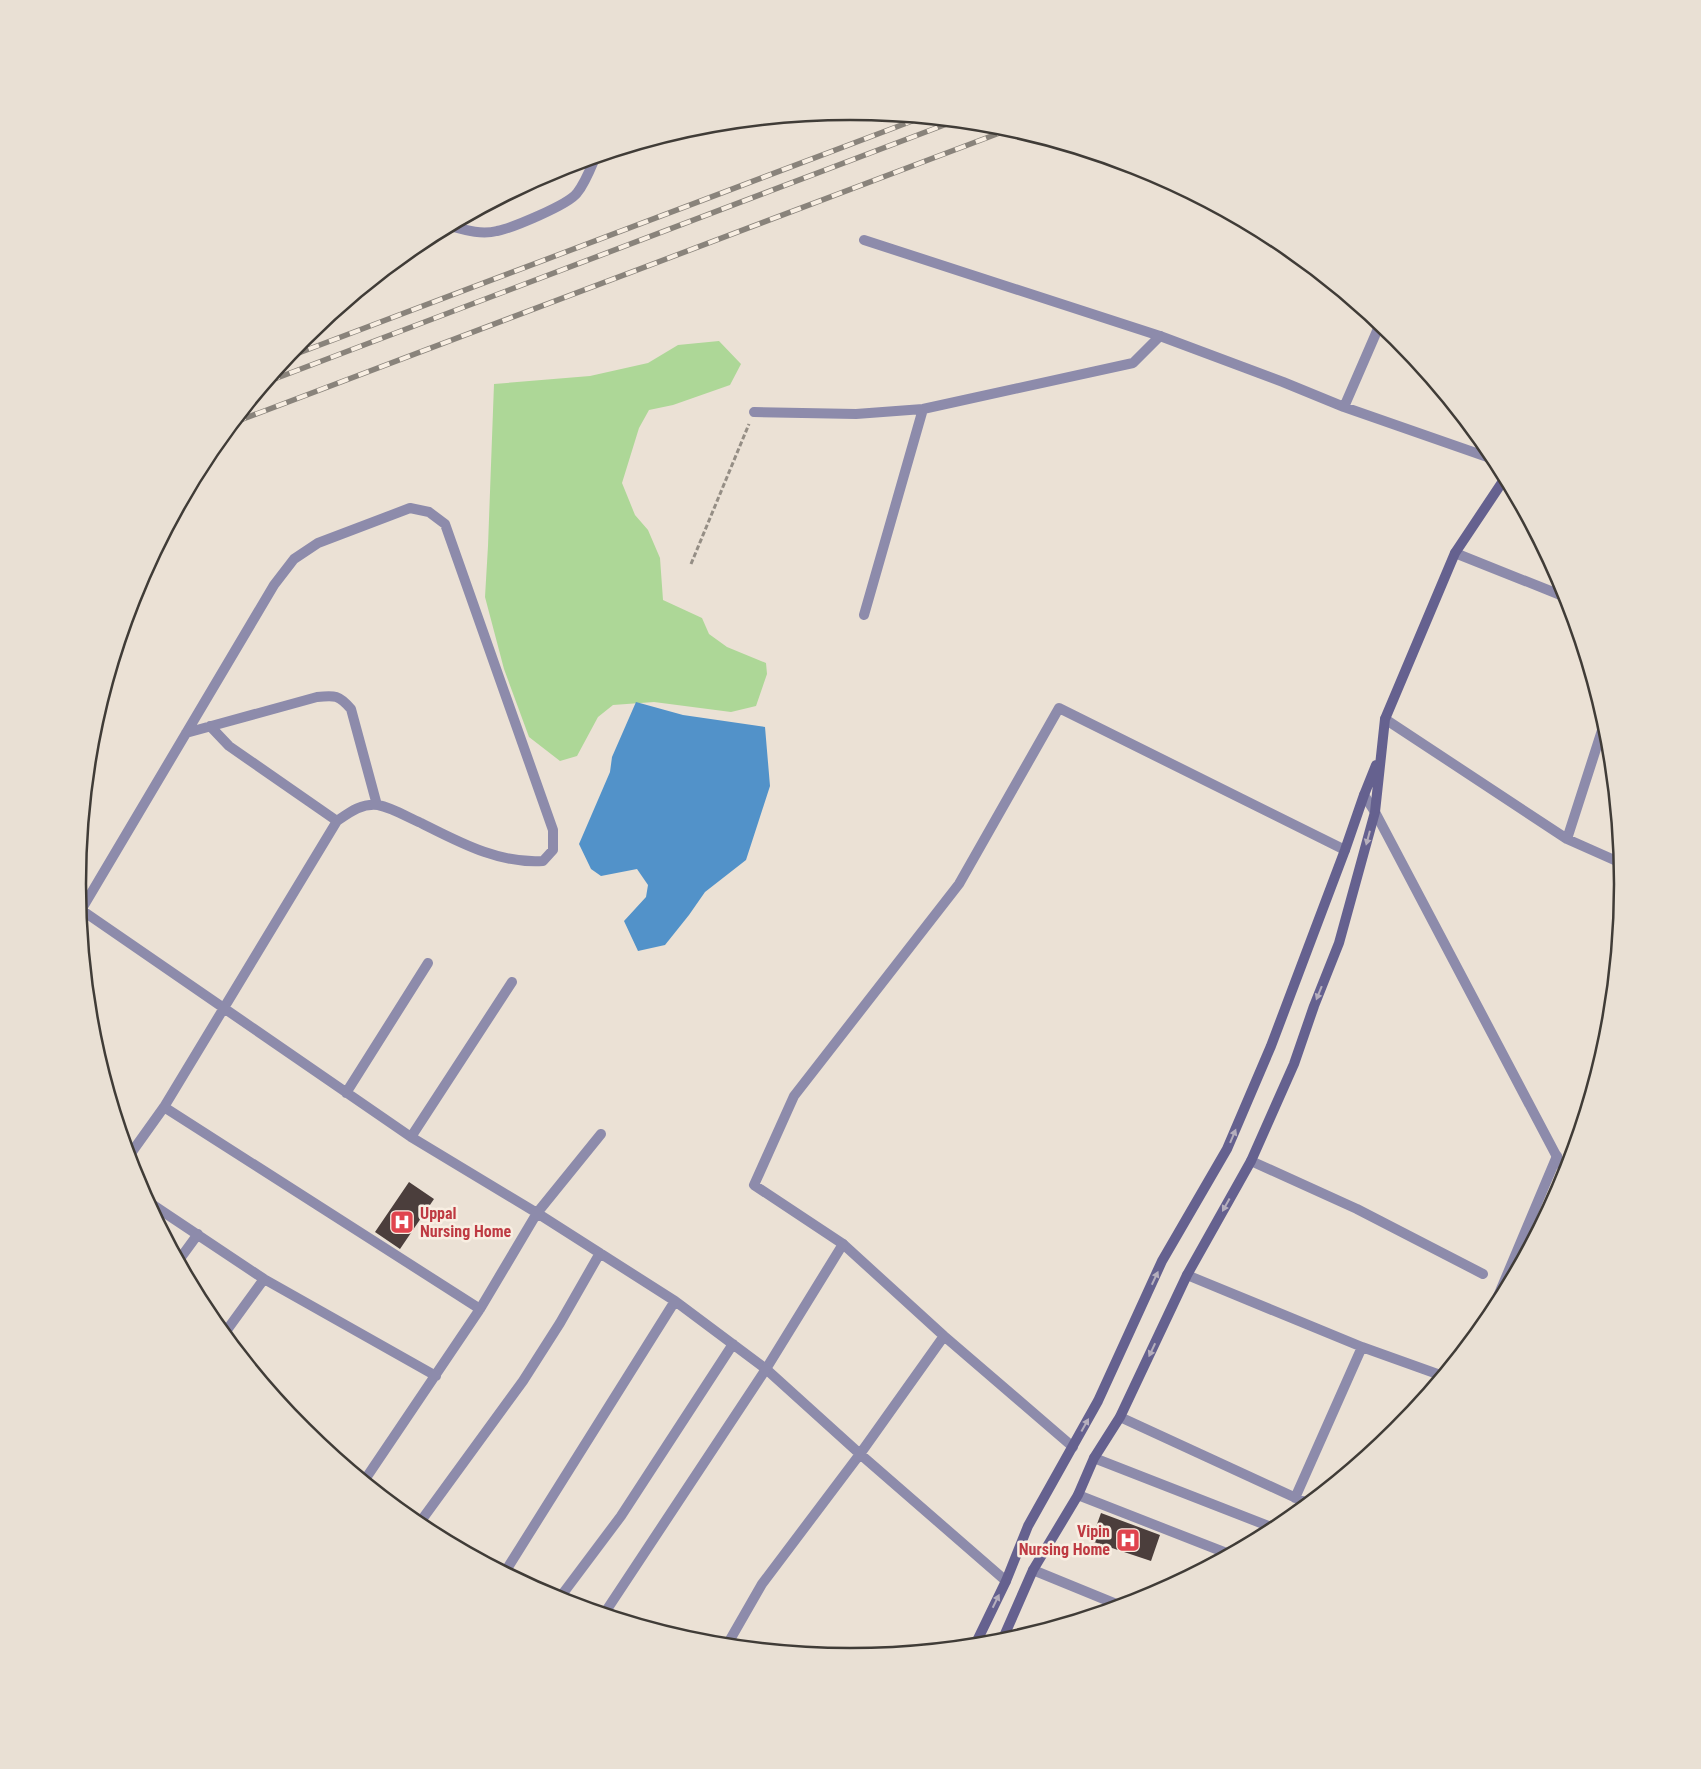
<svg xmlns="http://www.w3.org/2000/svg" width="1701" height="1769" viewBox="0 0 1701 1769" font-family="'Roboto Condensed',sans-serif">
<rect width="100%" height="100%" fill="#ebe1d5"/>
<path fill="#add797" d="M719,341L741,364L730,385L673,405L649,410L639,428L622,483L635,515L648,530L660,558L663,600L702,618L709,634L727,647L766,663L767,674L756,706L731,712L654,702L613,705L598,717L577,756L560,761L529,737L504,669L485,597L488,546L494,384L590,376L648,363L678,345Z"/>
<path fill="#5292c9" d="M636,702L683,715L765,727L770,786L746,860L705,892L689,915L665,945L638,951L624,921L646,897L648,885L637,869L601,876L591,869L579,844L610,772L612,757Z"/>
<path fill="#4b3e3c" d="M409,1182L434,1199L400,1249L375,1232Z
M1101,1513L1160,1535L1151,1561L1091,1541Z"/>
<g fill="none" stroke-linecap="round" stroke-linejoin="round">
<path stroke="#958e85" stroke-width="3" stroke-dasharray="5 2.5" stroke-linecap="butt" d="M691,564L749,424"/>
<path stroke="#8d8bab" stroke-width="10" d="M754,412L856,414L923,409L1133,363L1160,336
M864,615L923,409
M1078,1495L1229,1554"/>
<path stroke="#8d8bab" stroke-width="10" d="M450,226C465,230 481,235 497,231C512,228 568,205 577,193C585,183 590,170 595,158
M864,240L1160,336L1283,382L1344,407L1496,460
M1344,407L1380,324
M1455,553L1568,598
M1385,719L1567,839L1621,863
M210,726L229,746L337,821
M186,733L317,697C335,695 339,695 351,709L377,805
M1567,839L1605,721
M80,909L411,1137L537,1213L675,1301L766,1369L860,1454L1006,1581
M80,912L274,585L294,559L318,543L410,508L429,512L445,524L553,830V850L543,861C499,864 459,842 421,823C407,817 393,808 378,805C362,803 350,812 337,821L164,1107L129,1156
M346,1093L428,963
M164,1107L480,1309
M411,1137L512,982
M1251,1161L1357,1209L1483,1274
M147,1201L264,1279L436,1376
M179,1260L198,1234
M1187,1275L1362,1347L1443,1376
M1488,1320L1557,1156
M224,1334L264,1279
M1120,1417L1309,1504
M1073,1447L944,1336L843,1244L754,1185L794,1096L959,884L1059,708L1345,850
M1094,1458L1276,1529
M364,1481L480,1309L537,1213L601,1134
M1295,1498L1362,1347
M418,1525L523,1381L560,1323L600,1253
M1033,1570L1121,1606
M505,1572L675,1301
M558,1600L621,1516L733,1344
M727,1645L762,1584L860,1454L944,1336"/>
<path stroke="#8d8bab" stroke-width="10" d="M1364,795L1375,812L1566,1174
M604,1614L766,1369L843,1244"/>
<path stroke="#65618f" stroke-width="10" d="M1001,1643L1033,1570L1078,1495L1094,1458L1120,1417L1187,1275L1251,1161L1294,1064L1314,1006L1339,943L1375,812L1385,719L1455,553L1505,478
M975,1645L1006,1581L1028,1526L1098,1401L1162,1261L1227,1149L1271,1046L1345,850L1364,795L1376,765"/>
<g stroke="#89837b" stroke-width="5.5">
<path id="rail" d="M288,357L920,118
M269,381L952,122
M235,422L1010,129"/>
</g>
<use href="#rail" stroke="#f8eee2" stroke-width="4" stroke-dasharray="11" stroke-linecap="butt"/>
</g>
<defs><path id="oneway-solid" d="M-6-.8H1V-3.2L6.5 0L1 3.2V.8H-6Z" transform="scale(1.25)"/></defs>
<g fill="#b6afbd">
<use href="#oneway-solid" transform="translate(1368 838) rotate(105)"/>
<use href="#oneway-solid" transform="translate(1319 993) rotate(112)"/>
<use href="#oneway-solid" transform="translate(1233 1136) rotate(-67)"/>
<use href="#oneway-solid" transform="translate(1226 1205) rotate(119)"/>
<use href="#oneway-solid" transform="translate(1155 1278) rotate(-65)"/>
<use href="#oneway-solid" transform="translate(1152 1350) rotate(115)"/>
<use href="#oneway-solid" transform="translate(1085 1425) rotate(-61)"/>
<use href="#oneway-solid" transform="translate(996 1601) rotate(-64)"/>
</g>
<defs>
<g id="hospital-square" transform="scale(1.25)"><rect x="-9" y="-9" width="18" height="18" rx="4" fill="#e0444e" stroke="#f8eee2"/><path d="M-5-5h3v3.5h4V-5h3V5h-3V1.5h-4V5h-3Z" fill="#fff"/></g>
</defs>
<g fill-rule="evenodd">
<use href="#hospital-square" x="402" y="1222"/>
<use href="#hospital-square" x="1128" y="1540"/>
</g>
<g text-anchor="middle" dominant-baseline="central" stroke-width="5" stroke-linejoin="round" paint-order="stroke">
<g font-size="16" font-weight="bold" fill="#be3a42" stroke="#f8eee2" text-anchor="start">
<text x="420" y="1213">Uppal<tspan x="420" dy="18">Nursing Home</tspan></text>
<text x="1110" y="1531" text-anchor="end">Vipin<tspan x="1110" dy="18">Nursing Home</tspan></text>
</g>
</g>
<path d="M0 0H1701V1769H0ZM86 884a764 764 0 1 1 1528 0a764 764 0 1 1-1528 0Z" fill="#e9e0d4" fill-rule="evenodd"/>
<path fill="none" stroke="#403c37" stroke-width="2.5" d="M86 884a764 764 0 1 1 1528 0a764 764 0 1 1-1528 0Z"/>
</svg>
